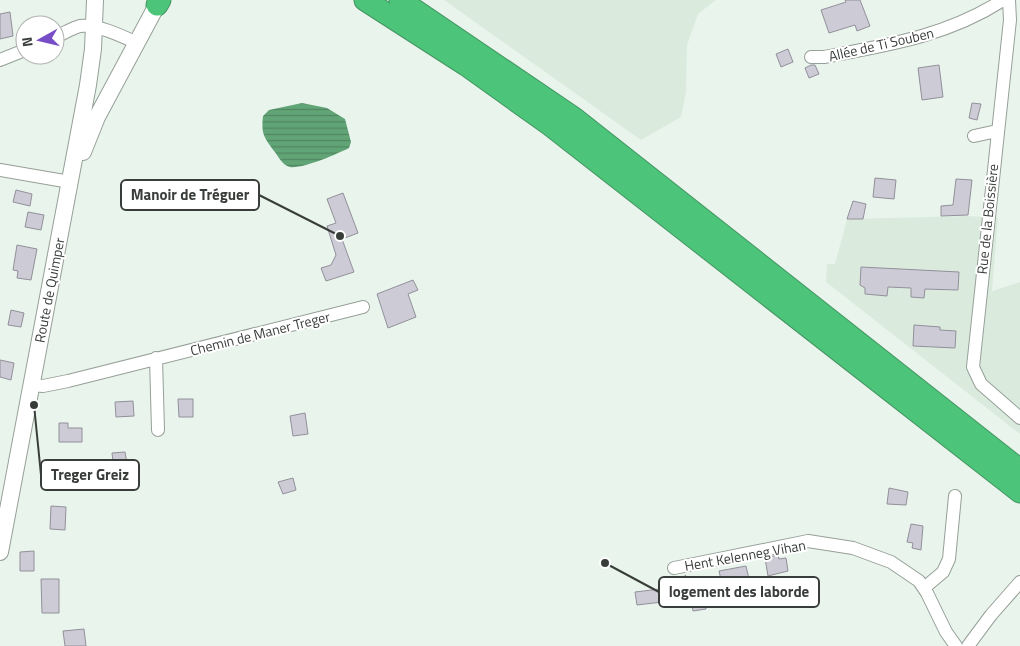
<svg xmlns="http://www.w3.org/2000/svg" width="1020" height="646" viewBox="0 0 1020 646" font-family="'Titillium Web',sans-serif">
<defs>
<pattern id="water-rules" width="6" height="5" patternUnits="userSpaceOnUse" patternTransform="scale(1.25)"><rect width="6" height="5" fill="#61a476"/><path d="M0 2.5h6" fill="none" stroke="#518762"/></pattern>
</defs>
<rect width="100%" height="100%" fill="#e9f4ec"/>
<path fill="#daebde" d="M444,0H716L698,14L687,45L686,92L681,117L641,140Z
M968,216L998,218L992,291L1020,282V434L826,282L827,264H835L847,219Z"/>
<path fill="url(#water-rules)" d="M302,103L327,108L345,119L351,142L349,148C337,154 303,169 290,167C282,165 279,157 274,151C264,137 261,134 263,116L269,110Z"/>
<path fill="#cdcbd6" stroke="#92909a" d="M845,0H860L870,26L857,31L855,25L829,33L821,10L846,2Z
M10,12L13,36L0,39V14Z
M788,49L793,62L781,67L776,54Z
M811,65H815L819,74L809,78L805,68Z
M939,65L943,97L922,100L918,68Z
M972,103L981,104L977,120L969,118Z
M875,178L896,180L894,199L873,197Z
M956,179L972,180L968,215L941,216V206L953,205Z
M16,190L32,194L30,206L13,202Z
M343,193L358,233L342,239L354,272L326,281L321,268L331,265L336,255L327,226L336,223L327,199Z
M853,201L866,204L863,219H847Z
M28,212L44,215L41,230L25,227Z
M17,245L37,249L31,280L17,278L18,271L13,270Z
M861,267L959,272L958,290L925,289L924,298L911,297V288L888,287L887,296L865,294V288L860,285Z
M413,280L418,290L408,294L416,317L388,328L377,294Z
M11,310L24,313L21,327L8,325Z
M914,325L940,327V330L956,331L955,348L913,346Z
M0,360L14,363L11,380L0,377Z
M178,399H193V417H179Z
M133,401L134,416L116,417L115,402Z
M305,413L308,434L293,436L290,416Z
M59,423H68V428H82V442H59Z
M125,452L128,469L114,471L112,453Z
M293,478L296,490L283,494L278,482Z
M889,488L908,492L906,505L887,504Z
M51,506L66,507L65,530L50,529Z
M911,524L923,526L921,550L912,548L913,543L907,542Z
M34,551V571H20V552Z
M778,555L779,559L786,558L788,571L768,576L765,558Z
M746,566L749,579L722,584L719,571Z
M685,575L695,584L696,590L708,587L711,602L706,603V609L693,611Z
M41,579H59V613H42Z
M660,589L662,602L637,605L635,592Z
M84,629L86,646H65L63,631Z"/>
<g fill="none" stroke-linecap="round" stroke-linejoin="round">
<g stroke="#969f98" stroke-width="14">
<path id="street" d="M1009,0L1010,20L973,367L981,384L1020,418
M55,37C63,34 72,28 80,26C97,24 122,36 137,43
M811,57H824C888,45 947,36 1003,0
M0,60L25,50
M974,136L997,131
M0,170L70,182
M156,358L158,430
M31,385L43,386L68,381L363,307
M674,568L808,541L853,548L891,562L919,581L927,593L946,632L956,646
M924,588L943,572L949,559L955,496
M968,646L991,615L1020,582"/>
</g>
<g stroke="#969f98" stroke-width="18">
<path id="secondary" d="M83,152L97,117L157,5
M0,552L88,85L93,49L95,0"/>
</g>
<g stroke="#459563" stroke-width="23">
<path id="highway" d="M365,0L466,65L550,125L1020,492
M400,0L574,118L1020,470
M157,5L160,0"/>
</g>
<use href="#street" stroke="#fff" stroke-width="12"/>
<use href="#secondary" stroke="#fff" stroke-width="16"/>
<use href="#highway" stroke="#4cc479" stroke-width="21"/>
</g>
<g text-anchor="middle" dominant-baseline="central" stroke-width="4" stroke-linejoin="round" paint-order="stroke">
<g font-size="14" fill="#393d3a" stroke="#fff">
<text transform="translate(881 44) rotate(-13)">Allée de Ti Souben</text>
<text transform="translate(987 219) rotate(-84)">Rue de la Boissière</text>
<text transform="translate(49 290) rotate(-79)">Route de Quimper</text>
<text transform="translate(260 333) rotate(-14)">Chemin de Maner Treger</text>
<text transform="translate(745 555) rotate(-10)">Hent Kelenneg Vihan</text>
</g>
</g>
<path fill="none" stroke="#393d3a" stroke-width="2" d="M340 236L259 195M34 405L41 475M605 563L659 592"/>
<g fill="#393d3a" stroke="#fff" stroke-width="2">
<circle cx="340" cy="236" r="5"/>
<circle cx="34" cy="405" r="5"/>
<circle cx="605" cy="563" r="5"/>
</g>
<g fill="#fff" stroke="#393d3a" stroke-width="2">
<rect x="121" y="180" width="138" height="30" rx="5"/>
<rect x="41" y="460" width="98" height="30" rx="5"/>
<rect x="659" y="577" width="160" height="30" rx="5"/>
</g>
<g font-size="15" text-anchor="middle" font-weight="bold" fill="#393d3a">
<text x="190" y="200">Manoir de Tréguer</text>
<text x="90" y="480">Treger Greiz</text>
<text x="739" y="597">logement des laborde</text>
</g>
<g transform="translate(40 40) rotate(262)"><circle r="24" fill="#ffffff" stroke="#b0b1b0"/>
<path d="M0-4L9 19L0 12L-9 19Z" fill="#774ec7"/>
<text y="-8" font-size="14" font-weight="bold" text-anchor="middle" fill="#393d3a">N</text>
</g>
</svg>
